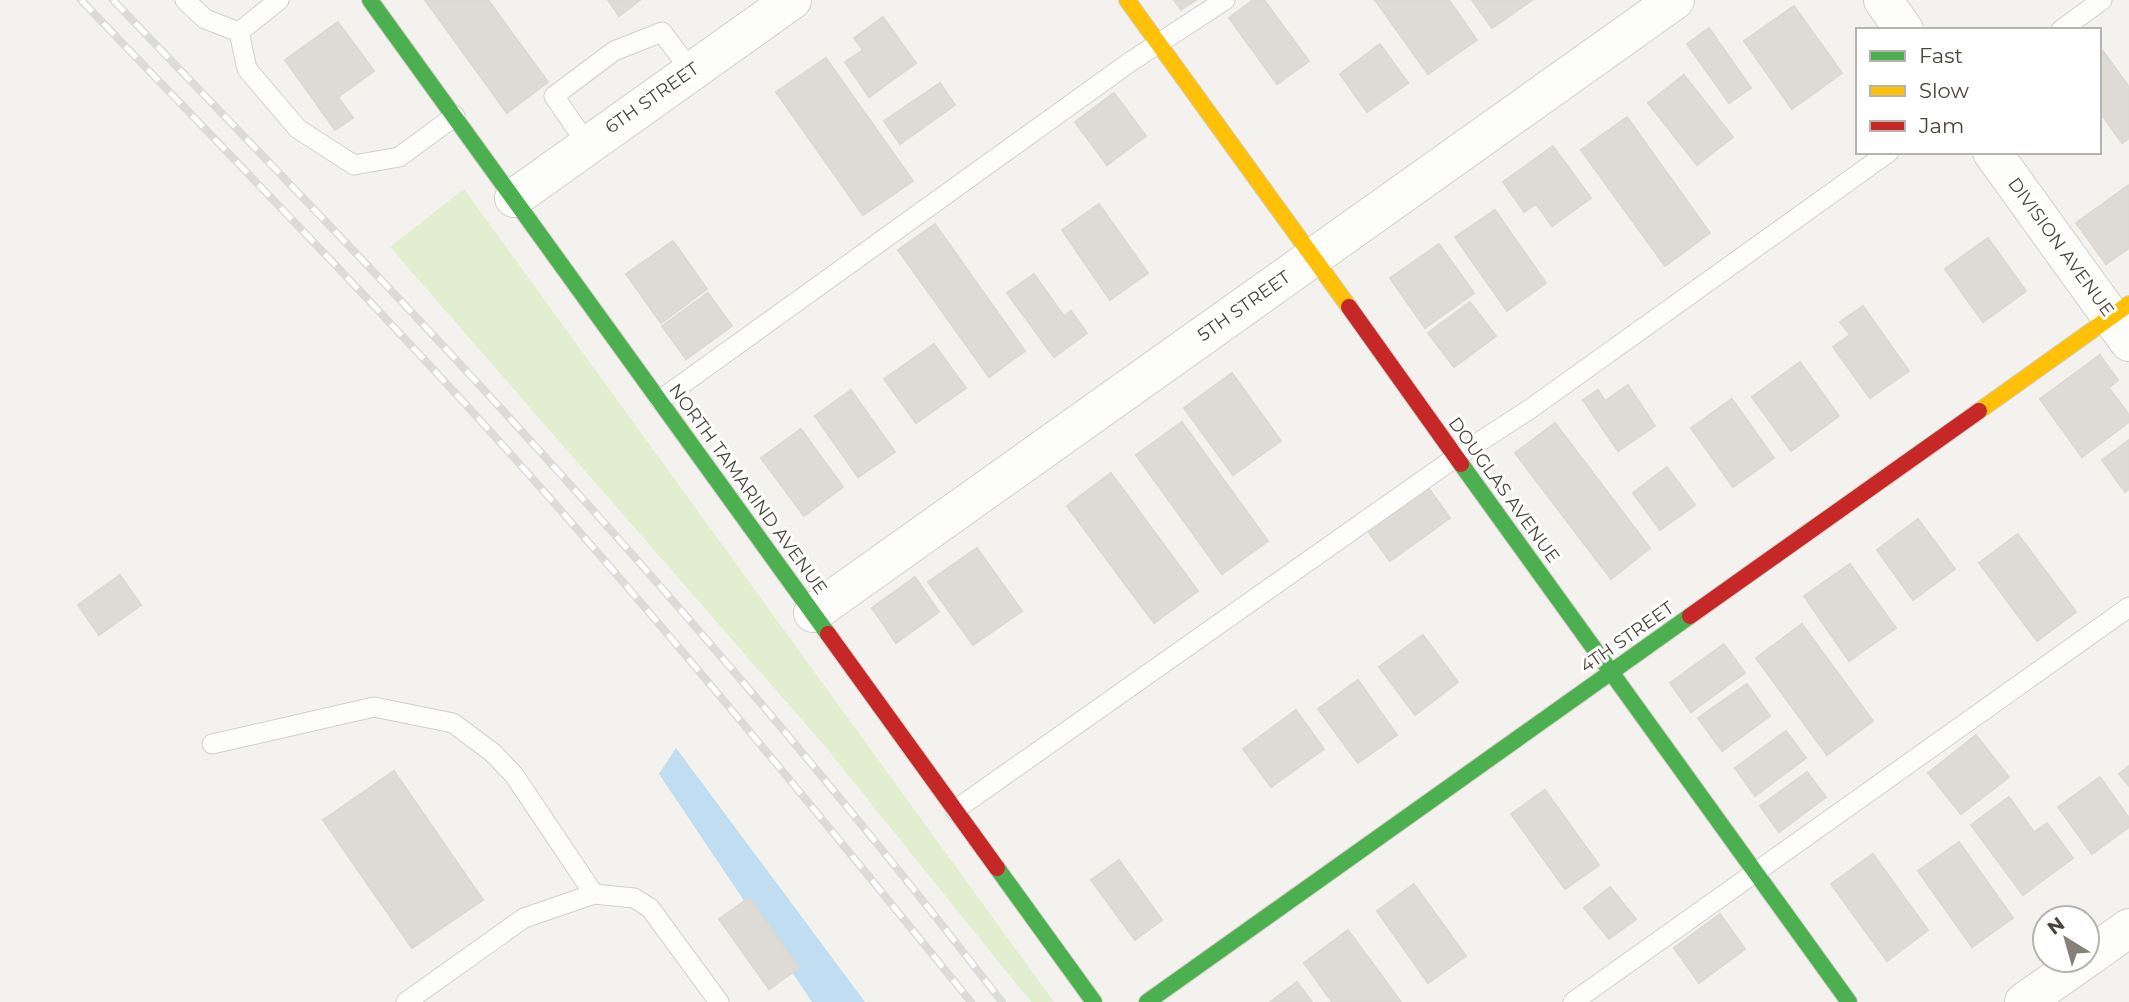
<svg xmlns="http://www.w3.org/2000/svg" width="2129" height="1002" viewBox="0 0 2129 1002" font-family="Montserrat,sans-serif">
<rect width="100%" height="100%" fill="#f4f2ee"/>
<path fill="#e1eecf" d="M464,189L1054,1002H1031L823,744L390,247Z"/>
<path fill="#c0ddf1" d="M676,748L865,1002H812L659,774Z"/>
<path fill="#dedbd6" stroke="#dcd9d4" stroke-width="2" d="M425,0H488L548,82L507,113Z
M608,0H640L619,16Z
M1174,0H1196L1181,10Z
M1253,0H1264L1309,61L1277,84L1229,18Z
M1375,0H1449L1477,40L1428,74Z
M1472,0H1532L1492,28Z
M1794,6L1842,73L1792,109L1744,41Z
M883,17L916,63L869,97L845,62L863,50L854,38Z
M338,22L374,71L338,97L353,118L335,130L285,60Z
M1709,28L1751,88L1729,103L1687,44Z
M1380,44L1408,83L1367,112L1340,74Z
M2103,51L2129,87V138L2122,143L2099,111V54Z
M826,58L913,181L863,215L776,92Z
M1684,75L1733,137L1697,165L1648,103Z
M940,83L955,105L900,144L884,121Z
M1114,93L1146,136L1107,165L1075,122Z
M1627,117L1710,233L1665,266L1581,150Z
M1553,146L1591,198L1552,226L1536,204L1524,212L1503,182Z
M2129,185V248L2106,264L2076,223Z
M1099,204L1148,273L1110,300L1062,230Z
M1495,210L1546,283L1507,311L1455,237Z
M935,224L1025,351L989,377L898,250Z
M1988,238L2026,291L1983,322L1945,269Z
M673,241L707,289L661,323L626,274Z
M1439,244L1474,293L1425,328L1390,278Z
M1034,274L1064,316L1071,311L1087,333L1054,357L1007,293Z
M708,293L732,326L686,359L662,326Z
M1470,302L1496,336L1454,367L1428,333Z
M1863,306L1909,371L1870,398L1833,347L1850,335L1840,322Z
M934,344L966,388L916,423L884,379Z
M2100,355L2118,380L2109,388L2129,415V422L2082,457L2040,399Z
M1800,362L1839,416L1791,451L1752,397Z
M1232,373L1281,441L1233,475L1184,408Z
M1628,385L1655,426L1618,451L1583,400L1598,390L1605,401Z
M851,390L895,452L858,477L815,416Z
M1732,399L1774,458L1733,487L1691,428Z
M1182,422L1268,541L1222,574L1136,455Z
M1555,423L1650,548L1611,579L1515,453Z
M801,429L843,487L804,516L761,458Z
M2129,440V489L2125,492L2102,460Z
M1667,467L1695,505L1660,530L1633,493Z
M1111,473L1198,591L1154,623L1067,506Z
M1427,486L1450,518L1390,561L1367,530Z
M1918,519L1955,569L1913,600L1877,550Z
M2018,534L2076,612L2037,641L1979,563Z
M977,548L1022,611L973,645L928,582Z
M1850,564L1896,628L1849,661L1804,596Z
M120,575L141,605L99,635L78,605Z
M915,577L939,612L896,643L872,608Z
M1802,624L1873,721L1827,755L1756,658Z
M1423,635L1458,682L1415,715L1379,667Z
M1724,644L1745,673L1691,712L1670,683Z
M1358,680L1397,735L1358,763L1318,709Z
M1747,684L1770,716L1722,751L1698,718Z
M1296,710L1324,749L1271,787L1243,749Z
M1786,731L1806,758L1755,796L1735,768Z
M1976,735L2009,777L1961,814L1928,773Z
M2129,766V786L2119,774Z
M394,771L483,900L412,948L323,820Z
M1807,772L1826,797L1779,832L1760,806Z
M2100,777L2129,818V827L2092,854L2058,807Z
M1545,790L1599,865L1565,889L1511,814Z
M2009,797L2034,832L2047,823L2073,858L2023,895L1971,825Z
M1959,842L2013,918L1972,947L1918,871Z
M1873,854L1928,930L1887,961L1831,884Z
M1119,860L1162,920L1135,940L1091,880Z
M1414,884L1466,956L1428,983L1377,911Z
M1610,887L1636,919L1609,939L1584,908Z
M749,898L799,968L769,989L719,919Z
M1720,914L1745,949L1699,983L1674,948Z
M1348,930L1401,1002H1332L1304,963Z
M1297,982L1312,1002H1270Z"/>
<g fill="none" stroke-linecap="round" stroke-linejoin="round">
<g stroke="#d2d0cb" stroke-width="21">
<path id="lane" d="M185,0L205,19L239,32
M279,0L239,32L247,69L298,129L354,165L399,157L455,116
M2061,30L2102,0
M587,144L554,96L614,51L662,32L691,71
M660,400L1130,62L1225,0
M212,744L374,707L453,723L493,753L514,775L594,894
M955,810L1456,457L1530,409L1889,152
M406,1002L524,918L594,894L634,898L650,908L719,1002
M1573,1002L2129,607"/>
</g>
<g stroke="#d2d0cb" stroke-width="40">
<path id="street" d="M1883,0L1904,30
M1992,152L2129,342
M514,198L792,0
M813,613L1675,0
M2087,958L2129,928
M2024,1002L2084,960"/>
</g>
<g stroke="#d3cfc5" stroke-width="18">
<path id="fast" d="M370,0L828,634
M1461,464L1849,1002
M997,868L1094,1002
M1147,1002L1690,616"/>
</g>
<g stroke="#d3cfc5" stroke-width="18">
<path id="slow" d="M1127,0L1349,307
M1979,411L2129,304"/>
</g>
<g stroke="#d3cfc5" stroke-width="18">
<path id="jam" d="M1349,307L1461,464
M1690,616L1979,411
M828,634L997,868"/>
</g>
<use href="#lane" stroke="#fdfdfc" stroke-width="19"/>
<use href="#street" stroke="#fdfdfc" stroke-width="38"/>
<use href="#fast" stroke="#4caf50" stroke-width="16"/>
<use href="#slow" stroke="#ffc107" stroke-width="16"/>
<use href="#jam" stroke="#c62828" stroke-width="16"/>
<g stroke="#dbdbda" stroke-width="8">
<path id="rail" d="M81,0C221,146 362,290 498,440C662,622 817,812 971,1002
M113,0C248,141 385,281 516,425C685,610 849,803 1002,1002"/>
</g>
<use href="#rail" stroke="#fff" stroke-width="5" stroke-dasharray="16" stroke-linecap="butt"/>
</g>
<g text-anchor="middle" dominant-baseline="central" stroke-width="6" stroke-linejoin="round" paint-order="stroke">
<g font-size="18" fill="#4b4439" stroke="#fff">
<text transform="translate(652 98) rotate(-35)">6TH STREET</text>
<text transform="translate(2061 247) rotate(54)">DIVISION AVENUE</text>
<text transform="translate(1244 306) rotate(-35)">5TH STREET</text>
<text transform="translate(748 489) rotate(54)">NORTH TAMARIND AVENUE</text>
<text transform="translate(1504 490) rotate(54)">DOUGLAS AVENUE</text>
<text transform="translate(1627 637) rotate(-35)">4TH STREET</text>
</g>
</g>
<rect x="1856" y="28" width="245" height="126" fill="#ffffff" stroke="#b7b4b0" stroke-width="2"/>
<rect x="1870" y="51" width="35" height="10" fill="#4caf50" stroke="#b7b4b0" stroke-width="2"/>
<text x="1919" y="63" font-size="21" fill="#4b4439">Fast</text>
<rect x="1870" y="86" width="35" height="10" fill="#ffc107" stroke="#b7b4b0" stroke-width="2"/>
<text x="1919" y="98" font-size="21" fill="#4b4439">Slow</text>
<rect x="1870" y="121" width="35" height="10" fill="#c62828" stroke="#b7b4b0" stroke-width="2"/>
<text x="1919" y="133" font-size="21" fill="#4b4439">Jam</text>
<g transform="translate(2066 939) rotate(323)"><circle r="33" fill="#ffffff" stroke="#b7b4b0" stroke-width="2"/>
<path d="M0-5L12 26L0 18L-12 26Z" fill="#868178"/>
<text y="-10" font-size="19" font-weight="bold" text-anchor="middle" fill="#4b4439">N</text>
</g>
</svg>
